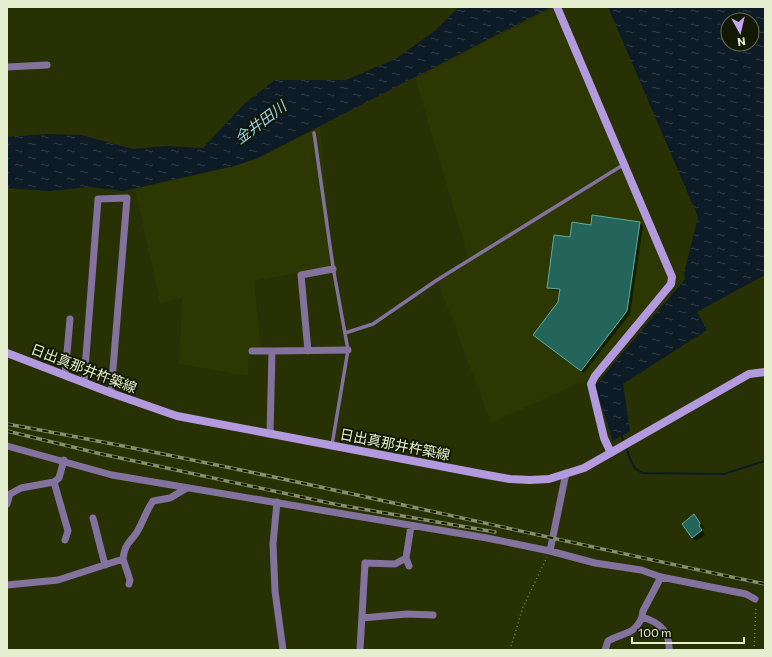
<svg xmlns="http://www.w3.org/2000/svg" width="772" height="657" viewBox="0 0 772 657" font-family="Commissioner,'Noto Sans JP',sans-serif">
<defs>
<pattern id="water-ripples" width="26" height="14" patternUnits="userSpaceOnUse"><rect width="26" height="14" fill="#0c1b26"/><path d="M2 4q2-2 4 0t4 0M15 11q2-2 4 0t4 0" fill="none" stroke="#2f3c44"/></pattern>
</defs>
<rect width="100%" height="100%" fill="#273104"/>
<path fill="#2c3701" d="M555,7L672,277L595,376L491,423L437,280L469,260L415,78Z
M320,126L333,267L254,281L261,347L249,348L248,376L179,364L182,298L160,303L135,189L234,166L258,158Z"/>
<path fill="url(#water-ripples)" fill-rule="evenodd" d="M459,7L549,8L258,158L234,166L123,191L90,187L50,191L7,188V137L47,134L81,135L133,149L166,146L203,148L244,104L275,80H346L397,58L436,30Z
M608,7H765V275L697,312L707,330L623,384L630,431L613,441L595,386L685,279L684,273L698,217ZM728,20H752V44H728Z"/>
<path fill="#0007" d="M640,223L643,226L630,314L584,373L537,337L559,302L561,291L551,290L548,287L571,238L592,226Z
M694,516L704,527L702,530L705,535L696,541L692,537Z"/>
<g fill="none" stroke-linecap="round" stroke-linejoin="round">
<path stroke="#0c1b26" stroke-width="2" d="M621,434L624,443
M626,447C630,458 632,469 643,473L724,474L765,461"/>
</g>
<path fill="#24655b" stroke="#5caea1" d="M592,215L640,222L627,311L581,371L533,335L558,302L560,289L547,288L554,235L570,237L572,222L591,225Z
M694,514L700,523L699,526L702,530L692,538L682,524Z"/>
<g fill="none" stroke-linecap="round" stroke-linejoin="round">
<path stroke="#768058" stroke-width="1.5" stroke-dasharray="1 3" stroke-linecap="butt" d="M510,650L523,607L547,557
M754,650L756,607"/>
<path stroke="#82729d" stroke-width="3.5" d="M314,133L333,267L348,350L332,445
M345,333L373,324L437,280L623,165"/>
<path stroke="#82729d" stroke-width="7" d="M7,67L47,65
M252,351H272L270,434
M272,351L348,350
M308,351L301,275L333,269
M65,375L70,319
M84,382L98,199L127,198L111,393
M7,446L112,475L487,538L550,551L595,563L641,570L661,577L746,594L755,599
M64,460L59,478L54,482L68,531L65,540
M277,502L273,544L275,591L283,650
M7,504L10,494L21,488L54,482
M93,518L105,565
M550,551L566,473
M406,558L409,566
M123,559L130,580L129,584
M661,577L643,611L642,617C659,622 670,631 669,650
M7,585L58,580L123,559C125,543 129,544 137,532C143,522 146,511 153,501L170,498L187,488
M362,618L407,614L433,615
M360,650L365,563L395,564L406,558L411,526
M605,650L608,641C623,632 634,636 642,617"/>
<path stroke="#b399de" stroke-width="8" d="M557,7L672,277L671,284L595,376L591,384L604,438L611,453
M7,353L111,393L177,416L487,475L510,479L530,480L549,479L584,468L749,374L765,372"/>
<g stroke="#86906a" stroke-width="3.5">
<path id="rail" d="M7,424C261,470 512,531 765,584
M7,431L97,453L339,505L495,532"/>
</g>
<use href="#rail" stroke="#121802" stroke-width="2" stroke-dasharray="6" stroke-linecap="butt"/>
</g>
<g text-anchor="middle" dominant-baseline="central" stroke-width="4" stroke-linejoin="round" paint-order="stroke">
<g font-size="14" fill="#e5efd0" stroke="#121802">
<text transform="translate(84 368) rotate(21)">日出真那井杵築線</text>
<text transform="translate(395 444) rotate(11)">日出真那井杵築線</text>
</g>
<g font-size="15" font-style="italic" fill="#9cccf0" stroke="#121802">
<text transform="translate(260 122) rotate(-37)">金井田川</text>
</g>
</g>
<rect width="772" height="657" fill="none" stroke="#e5efd0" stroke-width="16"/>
<g transform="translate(740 32) rotate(172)"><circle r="19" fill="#121802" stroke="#666e54"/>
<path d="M0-3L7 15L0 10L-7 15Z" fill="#c4a7f2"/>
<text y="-6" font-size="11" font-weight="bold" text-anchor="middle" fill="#e5efd0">N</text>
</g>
<path d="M632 637v6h112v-6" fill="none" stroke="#e5efd0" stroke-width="2"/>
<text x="638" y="637" font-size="12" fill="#e5efd0" stroke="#121802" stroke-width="3" paint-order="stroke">100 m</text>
</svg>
